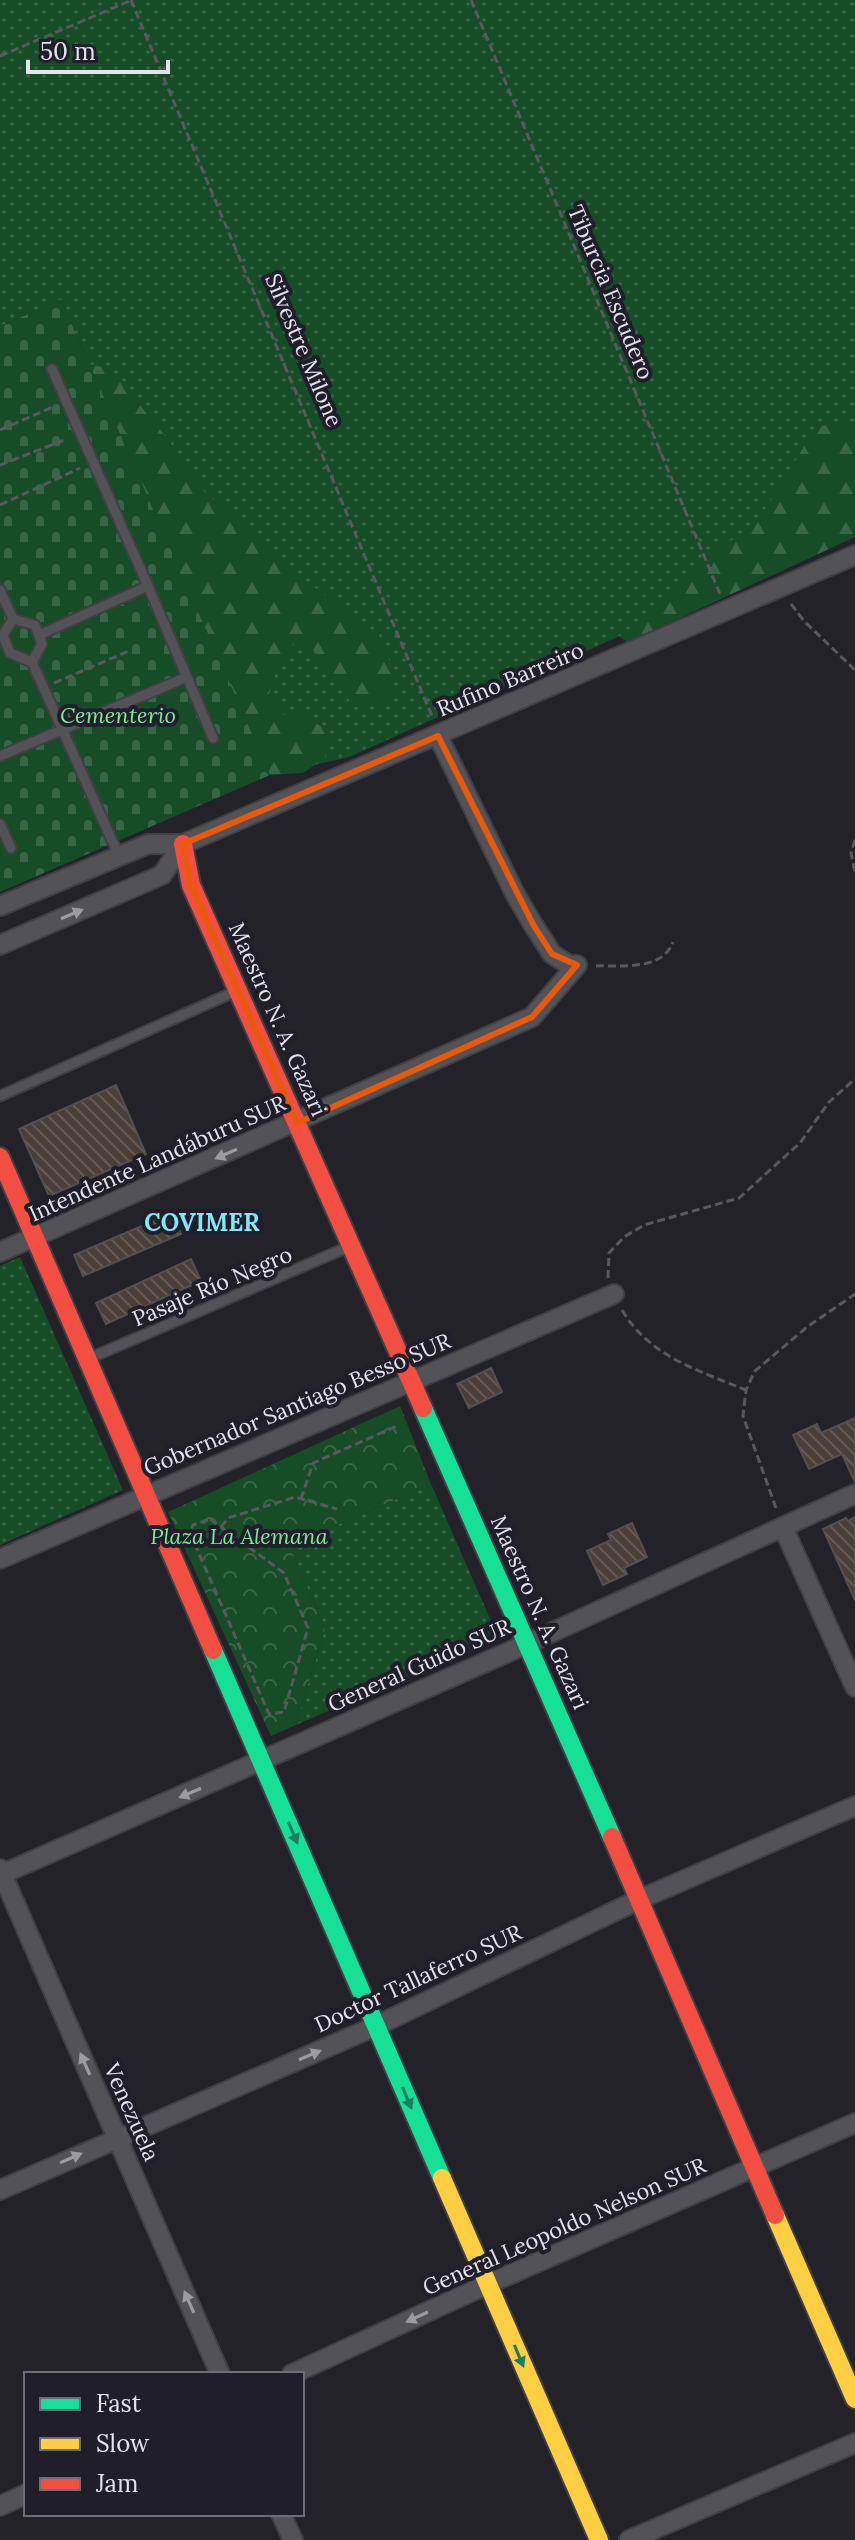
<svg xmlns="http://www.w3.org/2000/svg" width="855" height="2540" viewBox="0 0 855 2540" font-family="Lora,serif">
<defs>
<pattern id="grass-dots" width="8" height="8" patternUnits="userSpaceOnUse" patternTransform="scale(2)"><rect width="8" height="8" fill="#164d27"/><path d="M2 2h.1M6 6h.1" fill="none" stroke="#386646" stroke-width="1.8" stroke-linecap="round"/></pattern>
<pattern id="forest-firs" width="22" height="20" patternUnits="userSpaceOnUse" patternTransform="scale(2)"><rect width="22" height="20" fill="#164d27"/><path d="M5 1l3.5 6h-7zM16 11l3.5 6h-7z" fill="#386646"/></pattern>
<pattern id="cemetery-stones" width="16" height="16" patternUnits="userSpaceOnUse" patternTransform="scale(2)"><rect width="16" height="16" fill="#164d27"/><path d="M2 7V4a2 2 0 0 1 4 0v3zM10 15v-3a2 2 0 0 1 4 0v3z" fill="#386646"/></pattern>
<pattern id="park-crowns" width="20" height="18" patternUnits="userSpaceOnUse" patternTransform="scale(2)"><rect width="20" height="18" fill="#164d27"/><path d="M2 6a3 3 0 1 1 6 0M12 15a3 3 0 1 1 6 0" fill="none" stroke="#386646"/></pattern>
<pattern id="building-back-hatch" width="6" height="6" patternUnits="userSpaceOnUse" patternTransform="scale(2)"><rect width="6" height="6" fill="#4a3e39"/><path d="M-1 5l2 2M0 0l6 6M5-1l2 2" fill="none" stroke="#645a56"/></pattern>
</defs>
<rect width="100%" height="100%" fill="#232228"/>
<path fill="url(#grass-dots)" d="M0,0H855V531L349,757L270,775L61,300L0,326Z
M20,1257L123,1490L0,1545V1266Z
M431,1484L498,1637L296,1725L325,1628L289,1546Z"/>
<path fill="url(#forest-firs)" d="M89,364L110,369L167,438L204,491L283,564L379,635L394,672L392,702L354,707L319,655L298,638L279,663L269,693L282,715L301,714L327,730L325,758L303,773L270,775Z
M846,422H855V537L628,642L619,637L639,622L697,563L756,524L816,427Z"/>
<path fill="url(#cemetery-stones)" d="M61,300L270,775L0,892V326Z"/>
<path fill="url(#park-crowns)" d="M400,1406L431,1484L289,1546L325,1628L296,1725L271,1736L168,1512Z"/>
<path fill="url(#building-back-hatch)" stroke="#545051" stroke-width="2" d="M116,1085L146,1154L49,1196L19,1129Z
M172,1213L181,1234L83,1276L74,1255Z
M191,1259L201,1281L106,1324L96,1303Z
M491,1368L502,1392L469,1408L457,1384Z
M855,1418V1482L842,1454L809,1469L793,1435L817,1424L821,1433Z
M855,1517V1600L823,1529L846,1518L848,1521Z
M632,1523L647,1557L624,1568L627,1574L603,1585L587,1551L611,1540L608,1534Z"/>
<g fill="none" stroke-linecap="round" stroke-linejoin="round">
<g stroke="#403f45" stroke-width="13">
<path id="lane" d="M52,369L148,586
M0,590L13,619L35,625L42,644L32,662L119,856
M13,619L3,635L10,653L32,662
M39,635L148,586L213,738
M0,756L187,677
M0,824L11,848
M0,1096L234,992
M90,1358L348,1247"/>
</g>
<g stroke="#403f45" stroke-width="22">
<path id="street" d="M0,906L148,844H183L855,555
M0,945L162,875L183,844
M0,1252L532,1017L577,965H569L552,954L534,926L515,894L438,736
M783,1527L855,1687
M0,1559L614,1294
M0,1869L220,2374
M0,1875L511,1651L855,1494
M0,2190L376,2026L638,1900L855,1806
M292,2374L488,2284L855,2123
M0,2506L26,2494
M281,2514L293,2540
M629,2540L855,2443"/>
</g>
<g stroke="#403f45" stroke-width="22">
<path id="fast" d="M423,1408L612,1837
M213,1650L442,2178"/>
</g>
<g stroke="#403f45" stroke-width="22">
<path id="slow" d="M442,2178L599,2540
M775,2215L855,2399"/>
</g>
<g stroke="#403f45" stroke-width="22">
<path id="jam" d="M183,844L191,885L423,1408
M0,1157L213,1650
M612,1837L775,2215"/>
</g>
<path stroke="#59585d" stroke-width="3" stroke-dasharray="8 4" stroke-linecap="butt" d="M131,0L432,716
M471,0L720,594
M0,56L132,0
M0,430L55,406
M0,465L67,439
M0,505L80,468
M791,604L804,621L855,670
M54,683L129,651
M855,840L851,853L855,873
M596,966C623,965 662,971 673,942
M608,1278L609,1253L624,1237L644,1225L739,1198L800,1143L829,1102L855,1079
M622,1310C649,1356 699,1371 746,1390
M301,1499L313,1463L399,1425
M776,1508L743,1416L746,1390L755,1371L807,1327L855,1294
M210,1519L284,1573L308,1628L284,1712L269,1714L190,1533L193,1525Z
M221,1527L228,1518L295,1497L337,1509"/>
<use href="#lane" stroke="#535257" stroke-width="9"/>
<use href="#street" stroke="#535257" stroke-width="18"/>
<use href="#fast" stroke="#16e098" stroke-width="18"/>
<use href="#slow" stroke="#ffcf43" stroke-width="18"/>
<use href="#jam" stroke="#f24e42" stroke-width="18"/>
</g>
<defs><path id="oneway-solid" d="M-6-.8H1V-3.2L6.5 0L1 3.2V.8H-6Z" transform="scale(2)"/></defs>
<g fill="#9c9aa2">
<use href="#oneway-solid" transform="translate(72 914) rotate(-23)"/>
<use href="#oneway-solid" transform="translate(226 1154) rotate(156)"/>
<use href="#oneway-solid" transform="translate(190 1793) rotate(157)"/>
<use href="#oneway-solid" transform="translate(310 2055) rotate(-23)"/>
<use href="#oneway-solid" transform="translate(85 2064) rotate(-114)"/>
<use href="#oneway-solid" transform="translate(71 2158) rotate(-24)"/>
<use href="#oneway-solid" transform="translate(189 2302) rotate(-114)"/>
<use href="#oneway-solid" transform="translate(417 2317) rotate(155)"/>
</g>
<g fill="#1c7f62">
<use href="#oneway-solid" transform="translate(293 1833) rotate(67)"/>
<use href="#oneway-solid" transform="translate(407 2098) rotate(67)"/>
<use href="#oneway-solid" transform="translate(519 2356) rotate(67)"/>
</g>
<path fill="none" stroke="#e8590c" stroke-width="6" stroke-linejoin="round" d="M438,736L534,926L552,954L577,965L532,1017L297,1123L191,885L183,844Z"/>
<g text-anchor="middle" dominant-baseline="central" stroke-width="8" stroke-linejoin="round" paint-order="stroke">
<g font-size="22" fill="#e4e2ec" stroke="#211e2c">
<text transform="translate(611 292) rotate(67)">Tiburcia Escudero</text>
<text transform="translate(304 350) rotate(67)">Silvestre Milone</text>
<text transform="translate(510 679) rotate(-23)">Rufino Barreiro</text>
<text transform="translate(278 1019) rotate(66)">Maestro N. A. Gazari</text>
<text transform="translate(157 1158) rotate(-24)">Intendente Landáburu SUR</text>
<text transform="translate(212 1286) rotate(-23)">Pasaje Río Negro</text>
<text transform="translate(297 1404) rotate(-23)">Gobernador Santiago Besso SUR</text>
<text transform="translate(540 1612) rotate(66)">Maestro N. A. Gazari</text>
<text transform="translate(419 1665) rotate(-24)">General Guido SUR</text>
<text transform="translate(418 1978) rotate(-25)">Doctor Tallaferro SUR</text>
<text transform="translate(132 2112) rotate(66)">Venezuela</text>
<text transform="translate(564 2226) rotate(-24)">General Leopoldo Nelson SUR</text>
</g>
<g font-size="22" font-style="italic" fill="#7bea93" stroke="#211e2c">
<text x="118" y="715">Cementerio</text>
<text x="239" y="1536">Plaza La Alemana</text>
</g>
<g font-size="24" font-weight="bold" fill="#7fe8f9" stroke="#211e2c">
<text x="202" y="1222">COVIMER</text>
</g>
</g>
<rect x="24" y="2372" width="280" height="144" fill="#211e2c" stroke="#6f6c79" stroke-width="2"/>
<rect x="40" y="2398" width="40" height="12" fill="#16e098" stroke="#6f6c79" stroke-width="2"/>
<text x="96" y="2412" font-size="24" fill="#e4e2ec">Fast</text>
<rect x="40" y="2438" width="40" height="12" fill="#ffcf43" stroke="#6f6c79" stroke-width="2"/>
<text x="96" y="2452" font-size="24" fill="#e4e2ec">Slow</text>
<rect x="40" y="2478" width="40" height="12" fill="#f24e42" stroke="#6f6c79" stroke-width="2"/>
<text x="96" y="2492" font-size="24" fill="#e4e2ec">Jam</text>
<path d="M28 60v12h140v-12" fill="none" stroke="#e4e2ec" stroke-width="4"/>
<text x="40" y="60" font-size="24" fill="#e4e2ec" stroke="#211e2c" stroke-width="6" paint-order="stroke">50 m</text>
</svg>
